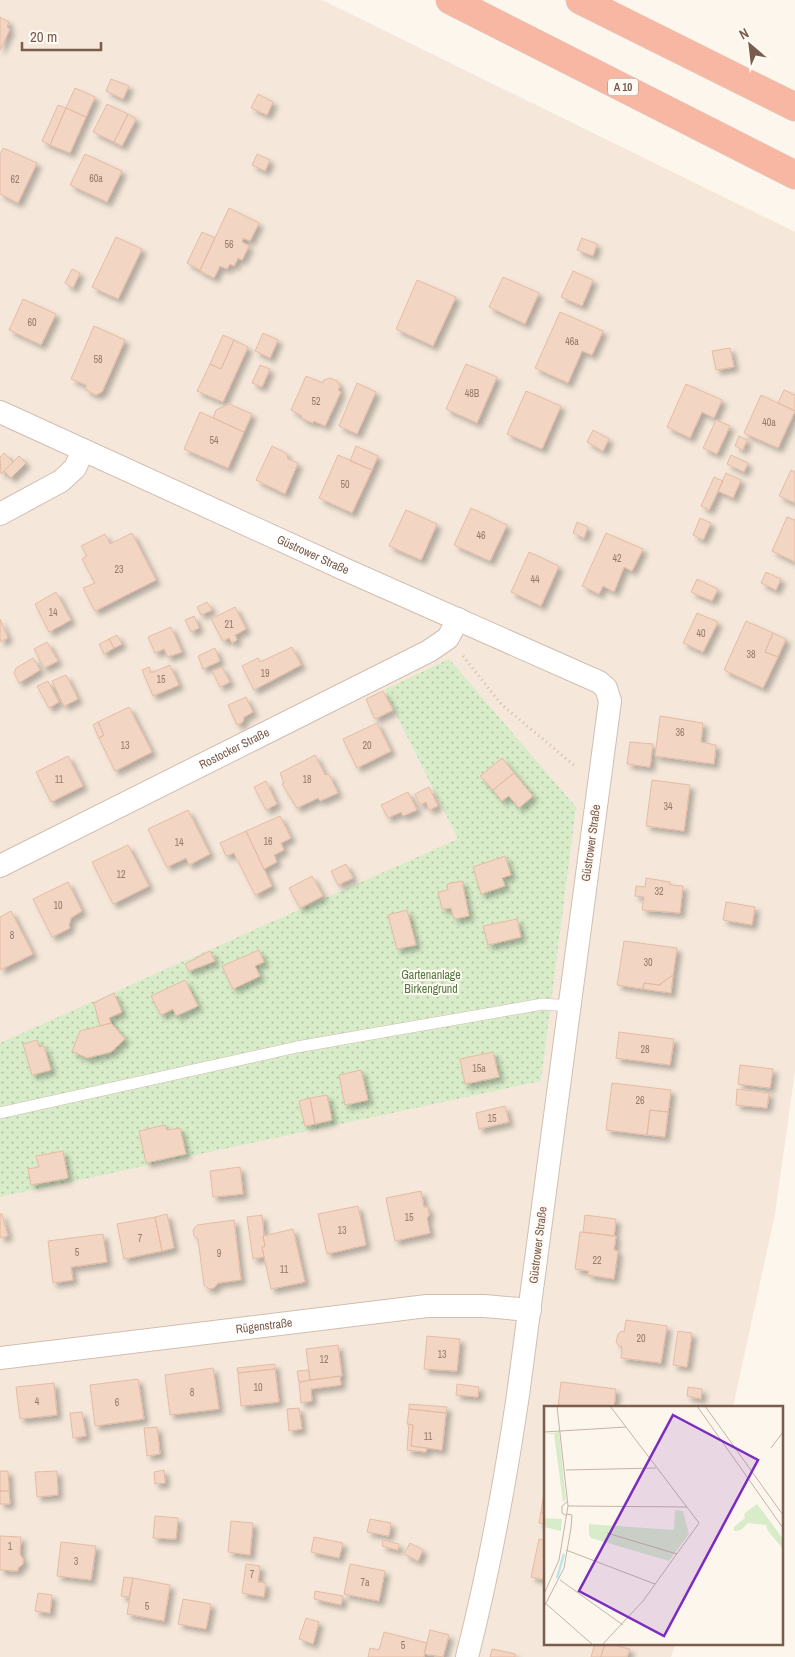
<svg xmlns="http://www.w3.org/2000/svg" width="795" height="1657" viewBox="0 0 795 1657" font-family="'Archivo Narrow',sans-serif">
<defs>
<pattern id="grass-dots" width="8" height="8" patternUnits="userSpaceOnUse" patternTransform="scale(1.25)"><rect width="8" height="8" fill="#d8ecc9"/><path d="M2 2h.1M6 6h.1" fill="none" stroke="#b4c2a5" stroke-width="1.8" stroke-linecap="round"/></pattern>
<filter id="shadow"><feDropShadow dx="4.5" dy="4.5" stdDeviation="2.5" flood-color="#0004"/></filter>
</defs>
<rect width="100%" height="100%" fill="#fdf6ec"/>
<path fill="#f5e8da" d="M0,0H322L795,232V1071L775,1214L733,1407H545V1643H676L671,1657H0Z"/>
<path fill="url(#grass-dots)" d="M449,659L576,807L541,1081L0,1197V1043L458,839L384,690Z"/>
<path fill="#f3d5c3" stroke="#e6bba3" filter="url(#shadow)" d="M0,17L9,22L7,27L10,29L0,50Z
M111,79L129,86L123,99L106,91Z
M75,88L95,97L86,117L66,108Z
M258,94L273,102L267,115L251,108Z
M107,104L128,114L114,142L93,132Z
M58,105L66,108L50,145L42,141Z
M66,108L86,117L70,153L50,145Z
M128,114L136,119L122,146L114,142Z
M3,148L37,163L18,203L0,194V155Z
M85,154L122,171L107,202L70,185Z
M257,154L270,160L265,171L252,165Z
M229,208L259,223L250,241L243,238L242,242L249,246L242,260L238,258L234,266L230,264L227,269L220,266L214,278L200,271V270Z
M202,232L215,238L200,270L187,263Z
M116,237L142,249L118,299L92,287Z
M582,238L597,244L593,256L577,250Z
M72,269L80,273L73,288L65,283Z
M573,271L593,280L582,306L561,297Z
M503,277L539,293L525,324L489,307Z
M417,280L456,297L433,346L396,329Z
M23,299L56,314L41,345L9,330Z
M560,312L603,331L592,355L582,351L568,383L535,368Z
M94,326L125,340L102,392L96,395L86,390V385L71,379Z
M263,333L278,340L270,358L255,351Z
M223,335L234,340L221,369L210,364Z
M234,340L248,347L223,402L197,391L210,364L221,369Z
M730,348L734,367L716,370L712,351Z
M466,364L497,377L477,423L446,409Z
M260,365L270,369L262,387L252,383Z
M306,376L323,383L324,380L330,378L337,381L340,387L338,390L341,392L325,426L314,421L313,423L301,418L302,416L291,410Z
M357,383L376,392L357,434L339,426Z
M686,384L722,400L714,418L702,412L690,438L667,427Z
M784,390L795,395V411L778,403Z
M526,391L561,406L542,449L507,434Z
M761,395L795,411L778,448L744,433Z
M229,404L252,414L244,432L213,418L216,410Z
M200,412L244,432L228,468L184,449Z
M716,420L730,426L717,454L703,448Z
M593,430L609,439L603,451L587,442Z
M739,436L747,440L743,450L735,446Z
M272,446L286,453L288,459L298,463L285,494L256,480Z
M356,446L378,456L372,470L350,461Z
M4,453L13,462L1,474L0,457Z
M338,455L372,470L352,513L319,498Z
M731,455L748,463L744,472L727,464Z
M19,456L26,463L11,478L4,471Z
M791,470L795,472V503L779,496Z
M726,473L741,480L733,498L718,491Z
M714,477L723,481L709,510L701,506Z
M471,508L507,525L490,561L454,545Z
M406,510L437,524L421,560L389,546Z
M787,517L795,520V562L772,551Z
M700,518L711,523L703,540L693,535Z
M577,522L588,527L584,538L573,533Z
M132,533L156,580L95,611L83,588L95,583L82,559L87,556L81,546L105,534L110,544Z
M606,533L643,549L632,571L624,567L614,592L603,586L599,594L582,586Z
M529,552L559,566L541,606L511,592Z
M766,572L781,579L776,590L761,583Z
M697,579L718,589L712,601L691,592Z
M56,592L71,620L49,632L35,604Z
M207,602L212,610L201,615L197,607Z
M235,607L246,629L235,635L237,640L232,643L229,638L223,641L211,619Z
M697,613L718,622L703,652L683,643Z
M194,616L199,628L191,632L185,620Z
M0,619L8,638L0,642Z
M746,621L773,633L765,652L778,657L763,688L724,670Z
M171,627L182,652L168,657L164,649L155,653L148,637Z
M773,633L786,639L778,657L765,652Z
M117,635L122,644L114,648L109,639Z
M109,639L114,648L104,654L99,644Z
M47,642L58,661L44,668L34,649Z
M292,647L301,665L254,690L242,666L258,658L260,662Z
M215,648L220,661L203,669L198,656Z
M33,658L40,670L19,683L14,673L16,668Z
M170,665L179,685L153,696L142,670L149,667L151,673Z
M222,667L230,682L220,687L212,671Z
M66,675L78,699L64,706L52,681Z
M48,681L59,702L49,708L37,686Z
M383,691L393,710L375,719L366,699Z
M246,697L253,712L244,717L243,722L237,725L228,705Z
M129,707L152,752L115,771L99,738L104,735L98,722Z
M660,716L703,723L701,742L716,745L714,764L655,756Z
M98,722L104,735L99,738L93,725Z
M377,723L391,751L357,768L343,739Z
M630,742L653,744L650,767L627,764Z
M315,755L325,775L329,774L338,793L320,801L318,798L297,808L282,784L284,783L280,773Z
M68,756L83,786L51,802L36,772Z
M502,758L514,773L493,790L480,776Z
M514,773L533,796L519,808L509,796L502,801L493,790Z
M652,780L690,785L684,831L646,826Z
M266,781L277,804L266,810L254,787Z
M429,787L438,806L429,810L426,802L420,805L415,794Z
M408,792L417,810L403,816L401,812L388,818L381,805Z
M188,810L210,854L189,865L186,858L167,867L148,829Z
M280,816L291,838L281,843L284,850L274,855L277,862L264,869L246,831Z
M246,831L272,886L255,895L234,853L226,856L220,843Z
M128,845L149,886L113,904L92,862Z
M505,856L511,875L502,878L505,886L481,894L473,867Z
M346,864L353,878L338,885L331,871Z
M312,876L323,896L300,908L289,888Z
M646,878L670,882V885L683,886L680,913L642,910L644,897L635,896L636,886L645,887Z
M462,881L469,916L454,919L451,908L442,909L438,892L448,890L447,884Z
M68,882L82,911L71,918L69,925L70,928L52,937L33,899Z
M726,902L755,907L752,925L723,920Z
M407,910L416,945L397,949L388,915Z
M11,911L33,954L0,970V917Z
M517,919L521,937L488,945L483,926Z
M624,941L677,948L673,975L659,985L644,983L643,989L617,985Z
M259,950L264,962L255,966L260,976L233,989L222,966Z
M210,951L215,961L189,971L185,964Z
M673,975L671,993L643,989L644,983L659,985Z
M185,980L198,1006L176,1016L173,1009L161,1015L151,996Z
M114,993L122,1012L109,1018L111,1023L100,1026L94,1003Z
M111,1023L125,1039L111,1052L87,1058L72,1051L80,1031Z
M619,1032L674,1039L670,1065L616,1058Z
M37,1040L39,1047L44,1046L51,1070L32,1075L23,1044Z
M493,1052L499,1077L465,1084L460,1059Z
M740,1065L773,1069L770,1088L738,1084Z
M361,1070L368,1100L345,1105L339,1075Z
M612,1083L671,1090L668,1112L650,1110L647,1135L606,1130Z
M737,1089L769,1093L767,1108L736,1105Z
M327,1095L332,1120L315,1124L310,1098Z
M310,1098L315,1124L305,1126L299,1101Z
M505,1106L509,1122L479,1129L476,1113Z
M650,1110L668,1112L665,1137L647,1135Z
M165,1125L167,1130L180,1128L186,1154L146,1163L139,1131Z
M63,1151L68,1178L31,1185L28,1169L39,1167L36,1156Z
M240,1167L243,1194L213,1197L210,1171Z
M421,1191L424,1207H428L429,1216L427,1218L430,1233L395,1241L386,1198Z
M358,1206L366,1245L327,1254L318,1214Z
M0,1214H2L8,1236L0,1238Z
M167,1214L174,1248L162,1251L155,1217Z
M262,1215L264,1236H263L265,1246L262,1247L264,1257L253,1259L247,1217Z
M585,1215L616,1219L614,1236L583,1232Z
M155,1217L162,1251L124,1259L117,1224Z
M234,1220L241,1280L218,1283L214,1288L209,1289L204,1285L198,1239L194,1236L193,1230L197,1225Z
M293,1229L305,1282L271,1289L262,1247L265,1246L263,1236Z
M580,1232L616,1236L614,1250L618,1251L614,1279L588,1275L589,1271L575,1269Z
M103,1234L107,1262L71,1267L73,1280L53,1283L48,1241Z
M626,1320L667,1326L661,1363L621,1358L622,1346H619L616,1342L618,1334L621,1331L624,1332Z
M678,1331L692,1333L687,1367L673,1365Z
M427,1336L460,1339L457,1371L424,1369Z
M338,1345L342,1376L310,1380L306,1349Z
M275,1364V1369L238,1373L237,1368Z
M213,1368L219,1409L170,1415L165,1375Z
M275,1369L279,1402L241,1406L238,1373Z
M309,1370L310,1380L299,1382L297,1371Z
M340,1376L341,1385L311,1389L312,1401L301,1403L299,1382Z
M138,1379L144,1419L95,1426L90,1385Z
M561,1382L616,1389L614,1407H558Z
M54,1383L57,1415L20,1419L16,1387Z
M457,1384L479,1387L478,1397L456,1395Z
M688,1387L702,1389L701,1399L687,1396Z
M409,1404L447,1407L446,1413L409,1409Z
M299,1408L302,1429L289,1431L287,1409Z
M409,1409L446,1413L442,1450L411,1446L413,1425L407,1424Z
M82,1412L86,1436L73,1438L70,1413Z
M409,1424L413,1425L411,1446L427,1448L426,1452L407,1450Z
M157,1427L160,1454L147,1456L144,1428Z
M164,1470L165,1483L155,1484L154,1472Z
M0,1471H8L9,1491H0Z
M57,1471L58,1495L37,1497L35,1472Z
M0,1491H9L10,1504H0Z
M544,1493H545V1513L541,1512Z
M541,1512L545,1513V1524L539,1523Z
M155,1516L178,1518L176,1539L153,1538Z
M370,1519L391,1523L389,1536L367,1532Z
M231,1521L253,1523L250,1555L228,1552Z
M0,1536L21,1537L20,1554L23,1559V1564L18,1568V1571L0,1570Z
M314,1537L343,1543L339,1558L311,1552Z
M539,1539L545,1540V1580L531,1577Z
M383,1540L399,1544L398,1550L382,1546Z
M61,1542L96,1546L91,1580L57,1576Z
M410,1543L423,1550L418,1561L404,1554Z
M246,1564L260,1566L258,1582L266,1583L264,1597L242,1593Z
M350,1564L385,1571L379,1601L344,1594Z
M124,1577L133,1578L129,1597L121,1596Z
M133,1578L170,1585L164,1621L127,1614Z
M315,1591L343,1596L341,1605L314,1599Z
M38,1593L52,1595L50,1613L35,1611Z
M183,1599L211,1604L206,1629L178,1624Z
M306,1618L319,1622L313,1644L299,1639Z
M430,1630L449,1635L443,1657L424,1654Z
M384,1632L427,1643L424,1657H368L370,1648L379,1650Z
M595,1643H605L601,1657H591Z
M605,1643L630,1649L627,1657H601Z
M492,1649L515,1654V1657H490Z"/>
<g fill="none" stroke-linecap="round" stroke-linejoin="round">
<g stroke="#d1beb0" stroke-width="12">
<path id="lane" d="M0,1113L297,1047L543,1004L570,1006"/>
</g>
<g stroke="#d1beb0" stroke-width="24">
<g id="street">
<path id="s1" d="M0,412L344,569L599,682L606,688L610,701L518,1395C505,1483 489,1571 467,1657"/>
<path d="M0,514L61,481L75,468L83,450"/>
<path id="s2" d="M0,866L429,651L448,638L458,619"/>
<path id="s3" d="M0,1358L427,1306H484L530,1310"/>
</g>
</g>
<g stroke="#dad1cd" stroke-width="29">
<path id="highway" d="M450,0L795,175
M580,0L795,107"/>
</g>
<path stroke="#d9b8a5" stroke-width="3" stroke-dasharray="1 4" stroke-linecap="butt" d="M463,656L501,704L576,767"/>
<use href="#lane" stroke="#fff" stroke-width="11"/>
<use href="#street" stroke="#fff" stroke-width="22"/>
<use href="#highway" stroke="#f7b7a3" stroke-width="28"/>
</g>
<g text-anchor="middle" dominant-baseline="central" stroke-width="4" stroke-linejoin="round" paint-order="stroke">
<g font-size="10" fill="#987a6a">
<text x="96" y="178">60a</text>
<text x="15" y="179">62</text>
<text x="229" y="244">56</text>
<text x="32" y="322">60</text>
<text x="572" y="341">46a</text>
<text x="98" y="359">58</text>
<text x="472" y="393">48B</text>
<text x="316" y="401">52</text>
<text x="769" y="422">40a</text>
<text x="214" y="440">54</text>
<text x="345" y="484">50</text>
<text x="481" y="535">46</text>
<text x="617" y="558">42</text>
<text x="119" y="569">23</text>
<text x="535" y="579">44</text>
<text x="53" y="612">14</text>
<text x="229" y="624">21</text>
<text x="701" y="633">40</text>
<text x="751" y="654">38</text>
<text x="265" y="673">19</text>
<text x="161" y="679">15</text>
<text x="680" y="732">36</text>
<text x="125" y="745">13</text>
<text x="367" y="745">20</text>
<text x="59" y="779">11</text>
<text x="307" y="779">18</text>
<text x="668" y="806">34</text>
<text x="268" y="841">16</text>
<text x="179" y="842">14</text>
<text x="121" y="874">12</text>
<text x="659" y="891">32</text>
<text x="58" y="905">10</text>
<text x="12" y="935">8</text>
<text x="648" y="962">30</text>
<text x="645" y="1049">28</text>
<text x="479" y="1068">15a</text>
<text x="640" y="1100">26</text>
<text x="492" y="1118">15</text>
<text x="409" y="1217">15</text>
<text x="342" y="1230">13</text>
<text x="140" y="1238">7</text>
<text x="77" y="1252">5</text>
<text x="219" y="1253">9</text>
<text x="597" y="1260">22</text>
<text x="284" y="1269">11</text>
<text x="641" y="1338">20</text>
<text x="442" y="1354">13</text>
<text x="324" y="1359">12</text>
<text x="258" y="1387">10</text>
<text x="192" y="1392">8</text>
<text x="37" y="1401">4</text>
<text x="117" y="1402">6</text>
<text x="428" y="1436">11</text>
<text x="10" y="1546">1</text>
<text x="76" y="1561">3</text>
<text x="252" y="1574">7</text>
<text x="365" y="1582">7a</text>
<text x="147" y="1606">5</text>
<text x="403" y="1645">5</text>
</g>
<rect fill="#fffaf3" stroke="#a28b7f" stroke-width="1" x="608" y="78.5" width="30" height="17" rx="4"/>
<g font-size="11" font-weight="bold" fill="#7a5c4d">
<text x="623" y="87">A 10</text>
</g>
<g font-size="12" fill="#7a5c4d" stroke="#fffaf3">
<text stroke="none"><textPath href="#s1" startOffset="344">Güstrower Straße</textPath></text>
<text stroke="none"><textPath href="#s2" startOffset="262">Rostocker Straße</textPath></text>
<text transform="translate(591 843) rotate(-82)">Güstrower Straße</text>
<text transform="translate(538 1245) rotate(-83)">Güstrower Straße</text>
<text stroke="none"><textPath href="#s3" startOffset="266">Rügenstraße</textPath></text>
</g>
<g font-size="12" fill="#537a41" stroke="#fffaf3">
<text x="431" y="975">Gartenanlage<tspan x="431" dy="14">Birkengrund</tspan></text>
</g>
</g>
<g transform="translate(544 1406)">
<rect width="239" height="239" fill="#fdf6ec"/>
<path d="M15,26L22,94L19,96L10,28H1ZM131,104L139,105L145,128L125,155L47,132L45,128V118L130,124ZM0,112L18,113L17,125L0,121ZM226,115L239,133V143L224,125L222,119Z" fill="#d8ecc9"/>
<path d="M213,98L226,115L222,119L204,117L197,124L190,125V121L201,112L200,108Z" fill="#d8ecc9"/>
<path fill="none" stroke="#bfe3e8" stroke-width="2.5" d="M13,172L20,148"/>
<path fill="none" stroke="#c5b3a7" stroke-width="1" d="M153,0L239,122M161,0L239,109M0,26L82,21M227,42L239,26M22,64L112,62M24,100L143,101M23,110L18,107V100L23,96M63,127L133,148M22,144L111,178M16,174L79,219M0,188L15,154L24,100L13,0M0,196L49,239M0,201L20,162L27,122L28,109L23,108M58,239L99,195L155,117L66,0"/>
<path fill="#7b2cbf" fill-opacity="0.15" stroke="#7b2cbf" stroke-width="2.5" d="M129,9L214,54L120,230L35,185Z"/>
<rect width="239" height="239" fill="none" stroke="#7a5c4d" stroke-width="2.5"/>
</g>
<g transform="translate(750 45) rotate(332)" stroke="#fffaf3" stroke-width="4" paint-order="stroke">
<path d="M0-4L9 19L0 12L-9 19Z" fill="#7a5c4d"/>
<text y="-8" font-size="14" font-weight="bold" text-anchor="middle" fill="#7a5c4d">N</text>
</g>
<path d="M22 42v8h79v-8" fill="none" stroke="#7a5c4d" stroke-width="2.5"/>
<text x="30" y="42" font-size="15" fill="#7a5c4d" stroke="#fffaf3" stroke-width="4" paint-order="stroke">20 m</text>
</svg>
